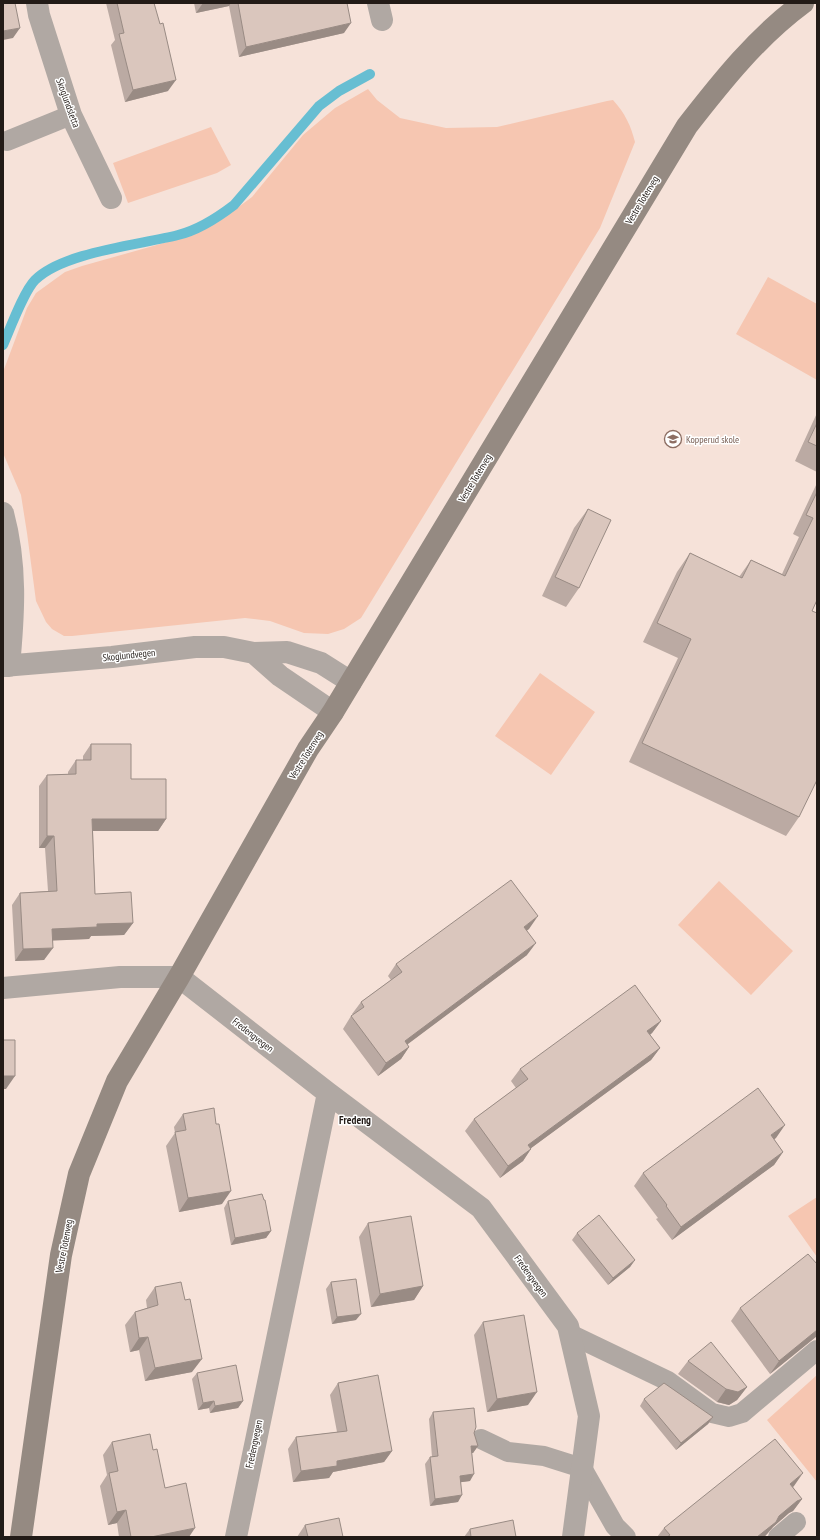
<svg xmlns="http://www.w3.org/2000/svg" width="820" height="1540" viewBox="0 0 820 1540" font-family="'PT Sans Narrow',sans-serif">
<rect width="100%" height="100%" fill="#f6e2d9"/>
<path fill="#f6c6b1" d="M368,89L377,100L400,118L446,128L497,127L607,101L613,100C625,113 631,126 635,142L600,228L361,618L344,629L328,634L304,633L270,621L245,618L72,636H64L52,629L46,622L36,601L27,533L21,495L3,453V372L27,308L36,293L65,272L82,266L178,239L195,233L221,220L252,197L303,135L335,108Z
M211,127L231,165L217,173L128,203L113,163Z
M768,277L817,304V380L736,334Z
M540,673L595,712L551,775L495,736Z
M719,881L793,951L751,995L678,925Z
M817,1197V1257L788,1216Z
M817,1375V1482L767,1420Z"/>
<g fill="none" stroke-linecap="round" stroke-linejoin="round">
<path stroke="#67bed2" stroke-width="10" d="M3,345C10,329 24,291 35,280C63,252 139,245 178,235C199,230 217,218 234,205L319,106L339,91L370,74"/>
<path stroke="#b0a8a3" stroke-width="20" d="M7,141L71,115
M570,1334L668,1381L712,1413L729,1417L742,1413L817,1350
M481,1439L508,1452L544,1456L582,1468L615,1526L626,1537
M778,1537L796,1522"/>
<path stroke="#b0a8a3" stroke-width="22" d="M37,3L39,15L71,115L111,198
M378,3L382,20
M3,513C17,565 14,613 9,666
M254,653L280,676L333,712
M3,666L112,657L195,647H224L254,653L287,652L321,663L351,682
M3,988L120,977H179L328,1093L481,1208L568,1326L589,1416L573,1537
M236,1537L328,1093"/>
<path stroke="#958a82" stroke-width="22" d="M21,1537L61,1255L79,1174L117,1081L179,977L308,749L333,712L687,126C722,81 757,37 803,3"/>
</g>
<path fill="#bbaaa3" d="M106,3H154L168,91L125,102L111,45L115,40Z
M194,3H347L344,33L239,57L229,6L196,13Z
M817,413V472L795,461Z
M817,483V600L812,611L799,817L786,836L629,762L678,658L643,642L677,572L690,553L739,577L751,560L782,574L799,537L793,534Z
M588,509L579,588L566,607L542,596L574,528Z
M91,744L131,779L166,819L158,831H93L95,894L133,923L124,935L91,936L89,939L53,940L44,960L15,961L12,905L20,893L48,891L45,848H39V786L47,775L68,774V772L76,760H83V756Z
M529,929L527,930V955L407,1044L409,1047L401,1059L378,1076L343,1029L351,1016L353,1015L352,1014L361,1002L391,980L388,976L396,964Z
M661,1021L652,1033L650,1035L660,1048L651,1060L531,1148L523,1161L500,1178L465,1131L474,1119L516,1088L511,1081L520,1069Z
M183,1114L222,1204L179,1212L166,1146L175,1133L174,1127Z
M776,1138L774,1139L783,1152L774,1165L672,1240L656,1219L658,1218L634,1186L643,1173Z
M228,1201L271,1231L266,1238L231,1245L224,1208Z
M368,1223L423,1286L414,1300L371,1307L359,1237Z
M577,1233L635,1260L630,1267L608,1285L572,1240Z
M331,1282L356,1320L332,1324L326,1289Z
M155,1287L192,1372L145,1381L139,1350L130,1352L125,1325L135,1312L147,1308L146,1300Z
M740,1308L817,1336L770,1374L731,1321Z
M483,1322L528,1405L487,1412L474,1335Z
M688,1361L747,1387L737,1400L729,1405L717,1402L678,1374Z
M197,1373L243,1401L238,1408L210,1413L209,1408L198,1410L192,1379Z
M338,1383L392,1451L384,1462L333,1472L329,1478L293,1482L288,1449L296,1437L337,1432L330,1395Z
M644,1399L713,1417L708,1424L676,1450L640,1406Z
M433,1412L474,1433L478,1446L473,1453H472L470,1481L461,1482L458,1502L430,1506L425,1464L430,1457H432L429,1419Z
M112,1442L153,1450L165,1488L189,1537H119L117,1523L108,1525L100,1486L107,1475L103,1455Z
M794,1486L793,1487L802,1499L793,1511L789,1513L773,1527L767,1534L764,1537H657L664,1528Z
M305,1525L343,1537H297Z
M470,1529L516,1537H464Z"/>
<path fill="#998b84" d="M203,3H231L229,6L196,13Z
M351,23L344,33L239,57L246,47Z
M20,28L13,38L3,40V31Z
M176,80L168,91L125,102L133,90Z
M92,819H166L158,831H84Z
M47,836H54L45,848H39Z
M538,916L529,929L516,939L524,927Z
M133,923L124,935L91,936L89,939L44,941L52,929L97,924Z
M536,943L527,955L396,1053L405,1041Z
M53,948L44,960L15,961L23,949Z
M661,1021L652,1033L639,1043L647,1031Z
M409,1047L401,1059L378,1076L386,1063Z
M660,1048L651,1060L519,1157L528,1145Z
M3,1076H15L6,1089H3Z
M785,1125L776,1138L762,1148L771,1135Z
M531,1149L523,1161L500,1178L508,1166Z
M783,1152L774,1165L672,1240L681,1227Z
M231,1191L222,1204L179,1212L188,1198Z
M271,1231L266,1238L231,1245L235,1238Z
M635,1260L630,1267L608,1285L613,1278Z
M423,1286L414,1300L371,1307L380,1294Z
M361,1314L356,1320L332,1324L337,1317Z
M817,1330V1336L770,1374L779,1361Z
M148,1337L139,1350L130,1352L139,1338Z
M202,1359L192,1372L145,1381L155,1368Z
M747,1387L737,1400L729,1405L717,1402L726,1389Z
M537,1392L528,1405L487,1412L497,1399Z
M214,1401L209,1408L198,1410L203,1403Z
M243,1401L238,1408L210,1413L215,1406Z
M713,1417L708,1424L676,1450L681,1443Z
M471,1446H478L473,1453H466Z
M392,1451L384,1462L333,1472L329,1478L293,1482L301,1471L337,1461Z
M803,1473L794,1486L782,1496L790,1484Z
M474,1474L470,1481L455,1483L460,1476Z
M462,1495L458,1502L430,1506L435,1499Z
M802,1499L793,1511L789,1513L773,1527L767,1534L764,1537H757L779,1516L797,1501Z
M126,1510L117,1523L108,1525L117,1512Z
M195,1528L189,1537H151Z"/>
<path fill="#dac6bd" stroke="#998b84" d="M3,3H15L20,28L3,31Z
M117,3H154L160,24L163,23L176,80L133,90L119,34L124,33Z
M238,3H347L351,23L246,47Z
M817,423V446L808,442Z
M817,492V600L812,611L817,613V780L799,817L642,743L691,639L657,623L690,553L742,578L751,560L785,576L813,518L806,515Z
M588,509L611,520L579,588L555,577Z
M91,744H131V779H166V819H92L95,894L131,892L133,923L97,924V927L52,929L53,948L23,949L20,893L57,891L54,836H47V775L76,774V760H91Z
M511,880L538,916L524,927L536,943L405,1041L409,1047L386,1063L351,1016L364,1007L361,1002L402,972L396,964Z
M635,985L661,1021L647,1031L660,1048L528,1145L531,1149L508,1166L474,1119L528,1079L520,1069Z
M3,1040H15V1076H3Z
M758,1088L785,1125L771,1135L783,1152L681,1227L666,1206L667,1205L643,1173Z
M214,1108L216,1124H219L231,1191L188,1198L175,1132L186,1130L183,1114Z
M262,1194L264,1200H265L271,1231L235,1238L228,1201Z
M599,1215L635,1260L613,1278L577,1233Z
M411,1216L423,1286L380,1294L368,1223Z
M808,1254L817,1264V1330L779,1361L740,1308Z
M356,1279L361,1314L337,1317L331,1282Z
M181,1282L185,1300L190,1299L202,1359L155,1368L148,1337L139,1338L135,1312L158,1305L155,1287Z
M524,1315L537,1392L497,1399L483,1322Z
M711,1342L747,1387L738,1392L726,1389L688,1361Z
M236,1365L243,1401L215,1406L214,1401L203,1403L197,1373Z
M378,1375L392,1451L337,1461V1466L301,1471L296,1437L347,1431L338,1383Z
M664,1383L713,1417L681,1443L644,1399Z
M474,1408L476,1427L474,1433L478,1446H471L474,1474L460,1476L462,1495L435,1499L430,1457L438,1456L433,1412Z
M150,1434L153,1450L157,1449L165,1488L186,1483L195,1528L151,1537H131L126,1510L117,1512L109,1473L118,1471L112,1442Z
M775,1439L803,1473L790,1484L802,1499L797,1501L779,1516L776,1522L757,1537H667L670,1535L664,1528Z
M339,1518L343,1537H308L305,1525Z
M513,1520L516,1537H471L470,1529Z"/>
<defs>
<g id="school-ring" transform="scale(0.9)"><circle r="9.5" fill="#fff" stroke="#8d6e63" stroke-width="1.5"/><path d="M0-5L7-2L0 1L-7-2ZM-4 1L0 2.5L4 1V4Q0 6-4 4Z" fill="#8d6e63"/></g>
</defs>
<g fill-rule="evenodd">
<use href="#school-ring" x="673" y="439"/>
</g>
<g text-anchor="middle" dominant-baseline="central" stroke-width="3" stroke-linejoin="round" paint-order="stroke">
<g font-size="10" fill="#221b17" stroke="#fff">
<text transform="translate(68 103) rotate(70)">Skoglundsletta</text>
<text transform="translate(642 200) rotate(-59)">Vestre Totenveg</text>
<text transform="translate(475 478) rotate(-59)">Vestre Totenveg</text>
<text transform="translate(129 655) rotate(-6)">Skoglundvegen</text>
<text transform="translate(306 755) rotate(-58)">Vestre Totenveg</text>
<text transform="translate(253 1035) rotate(38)">Fredengvegen</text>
<text transform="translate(64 1246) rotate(-79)">Vestre Totenveg</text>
<text transform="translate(531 1276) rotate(54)">Fredengvegen</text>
<text transform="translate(254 1444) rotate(-78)">Fredengvegen</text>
</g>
<g font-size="10" fill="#785e54" stroke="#fff" text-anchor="start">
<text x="686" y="439">Kopperud skole</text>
</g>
<g font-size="11" font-weight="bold" fill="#221b17" stroke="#fff">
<text x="355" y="1120">Fredeng</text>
</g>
</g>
<rect width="820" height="1540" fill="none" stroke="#221b17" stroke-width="8"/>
</svg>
